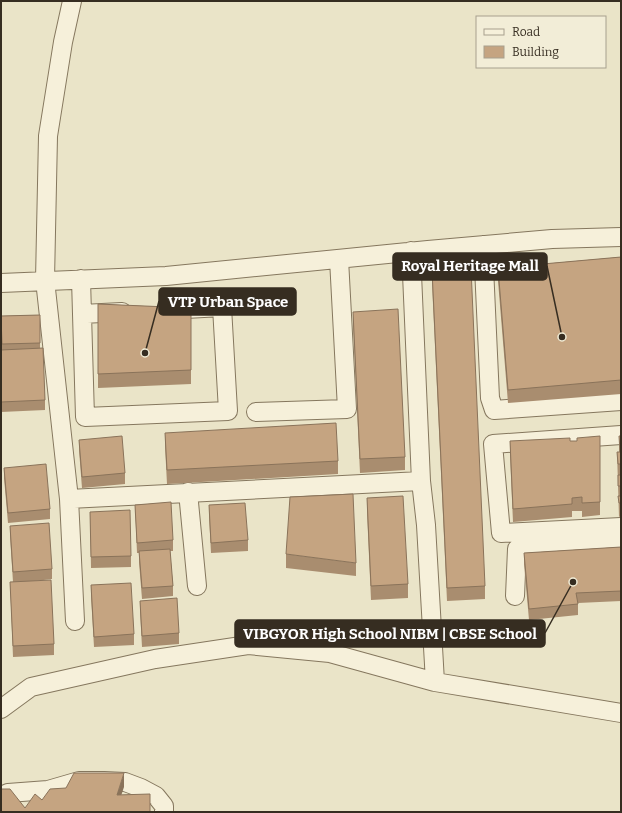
<svg xmlns="http://www.w3.org/2000/svg" width="622" height="813" viewBox="0 0 622 813" font-family="Bitter,serif">
<rect width="100%" height="100%" fill="#eae4c8"/>
<g fill="none" stroke-linecap="round" stroke-linejoin="round">
<g stroke="#85775e" stroke-width="20">
<path id="minor" d="M72,1L63,42L48,136L45,280L69,499L421,481L411,251
M483,245L490,398L494,410L621,401
M81,279L82,314L122,312
M1,283L166,276L428,250L552,239L621,237
M82,314L85,417L228,411L222,307L167,310
M256,412L347,409L339,259
M621,435L493,444L501,533L621,527
M421,481L426,525L435,682
M188,492L197,586
M69,499L75,621
M515,596L517,549L523,547L621,543
M1,709L31,687L155,659L248,645L330,653L435,682L621,713
M1,796L8,793L48,790L79,781H104L125,782L141,788L156,796L164,806V812"/>
</g>
<use href="#minor" stroke="#f6f0da" stroke-width="18"/>
</g>
<path fill="#a98d6f" d="M621,257V394L508,403L498,281V268Z
M432,270L485,586V599L447,601L432,283Z
M98,304L191,308V384L98,388Z
M353,312L405,457V470L360,473L353,325Z
M40,315V348L45,400V410L1,412V350H2L1,316Z
M165,433L338,461V474L167,484L165,446Z
M600,436V515L582,517V511H572V517L513,522L510,455V441H577Z
M619,436H621V516L619,517L617,452H619Z
M79,440L125,473V484L82,488L79,450Z
M4,468L50,509V519L8,523L4,478Z
M367,498L408,584V598L371,600L367,512Z
M135,505L173,540V551H170L173,586V596L142,599L139,562V553H137Z
M209,505L248,540V551L211,553L209,516Z
M90,512L131,556V567L91,568Z
M10,526L52,569V579L35,581L54,644V655L13,657L10,582H13L10,536Z
M621,547V601L578,603V615L529,620L524,564V553Z
M286,554L356,563V576L286,568Z
M91,585L134,634V645L94,647L91,596Z
M140,601L179,633V644L142,647L140,611Z"/>
<path fill="#8a735a" d="M124,773V787L117,808V795Z"/>
<path fill="#c5a481" stroke="#8a735a" d="M621,257V380L508,390L498,268Z
M471,268L485,586L447,588L432,270Z
M98,304L191,308V370L98,374Z
M398,309L405,457L360,459L353,312Z
M40,315V343L2,344L1,316Z
M43,348L45,400L1,402V350Z
M336,423L338,461L167,470L165,433Z
M122,436L125,473L82,477L79,440Z
M600,436V502L582,503V497L572,498V504L513,509L510,441L570,438V441H577V438Z
M619,436H621V464H618L617,452H620Z
M46,464L50,509L8,513L4,468Z
M618,475H621V486H618Z
M353,494L356,563L286,554L290,497Z
M403,496L408,584L371,586L367,498Z
M618,496H621V503H619Z
M171,502L173,540L137,543L135,505Z
M245,503L248,540L211,543L209,505Z
M130,510L131,556L91,557L90,512Z
M49,523L52,569L13,572L10,526Z
M621,547V591L576,593L578,604L529,609L524,553Z
M170,549L173,586L142,588L139,551Z
M51,580L54,644L13,646L10,582Z
M131,583L134,634L94,637L91,585Z
M177,598L179,633L142,636L140,601Z
M74,773H124L117,795L150,794V812H1V789H10L25,808L35,794L42,800L50,789L66,788Z"/>
<path fill="none" stroke="#362d21" stroke-width="1.5" d="M562 337L547 266M145 353L159 301M573 582L545 633"/>
<g fill="#362d21" stroke="#f2edd7" stroke-width="1.5">
<circle cx="562" cy="337" r="4"/>
<circle cx="145" cy="353" r="4"/>
<circle cx="573" cy="582" r="4"/>
</g>
<g fill="#362d21" stroke="#362d21" stroke-width="1.5">
<rect x="393" y="253" width="154" height="27" rx="4"/>
<rect x="159" y="288" width="137" height="27" rx="4"/>
<rect x="235" y="620" width="310" height="27" rx="4"/>
</g>
<g font-size="15" text-anchor="middle" font-weight="bold" fill="#fff">
<text x="470" y="271">Royal Heritage Mall</text>
<text x="228" y="307">VTP Urban Space</text>
<text x="390" y="639">VIBGYOR High School NIBM | CBSE School</text>
</g>
<rect width="622" height="813" fill="none" stroke="#362d21" stroke-width="4"/>
<rect x="476" y="16" width="130" height="52" fill="#f2edd7" stroke="#a7a08e"/>
<rect x="484" y="29" width="20" height="6" fill="#f6f0da" stroke="#a7a08e"/>
<text x="512" y="36" font-size="12" fill="#362d21">Road</text>
<rect x="484" y="46" width="20" height="12" fill="#c5a481" stroke="#a7a08e"/>
<text x="512" y="56" font-size="12" fill="#362d21">Building</text>
</svg>
